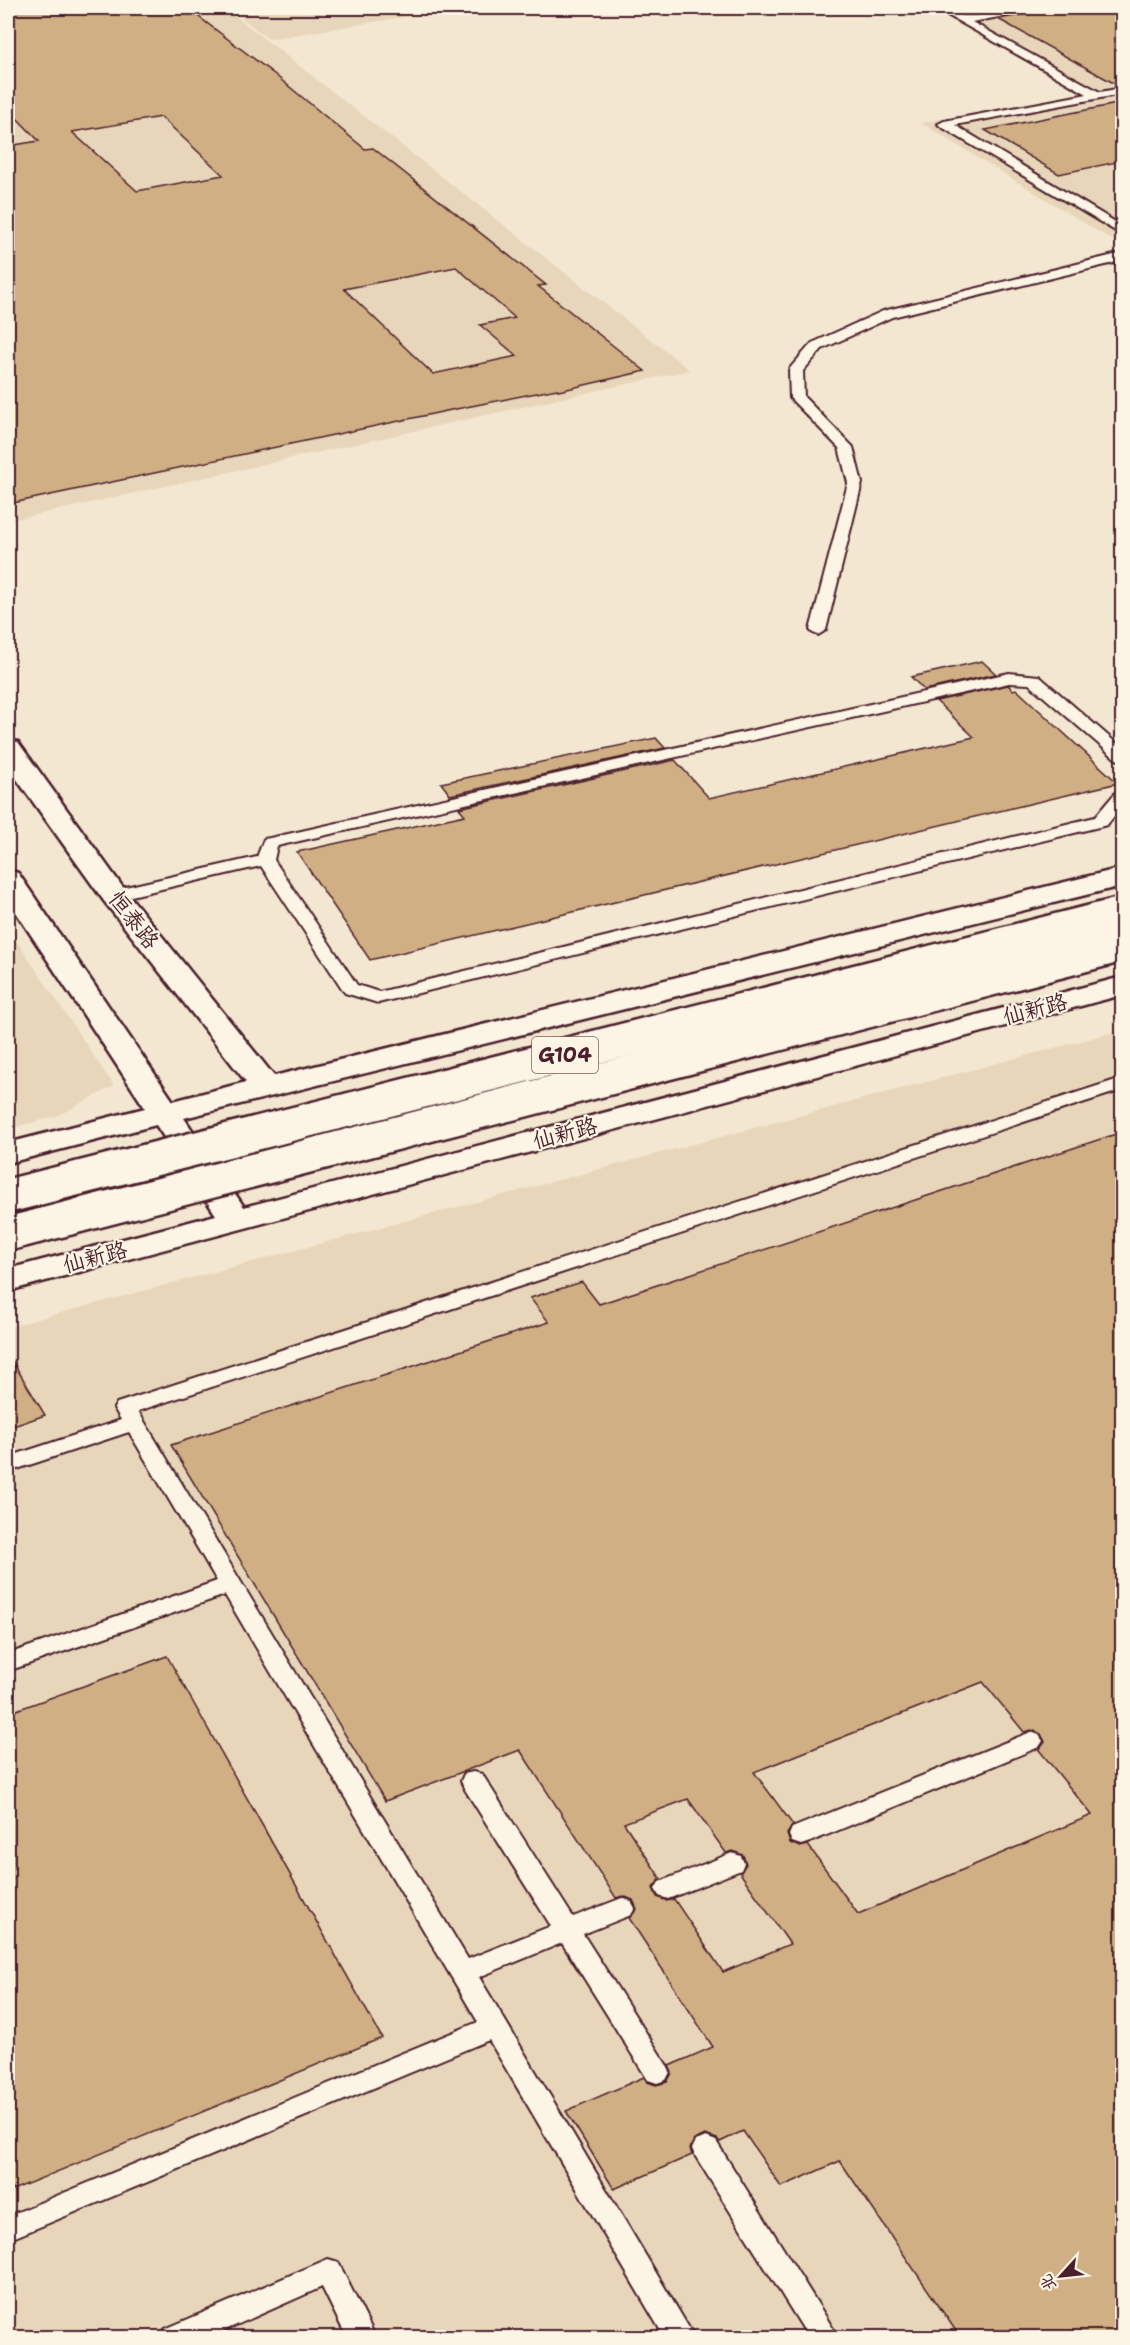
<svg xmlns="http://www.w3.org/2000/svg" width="1130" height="2345" viewBox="0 0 1130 2345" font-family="'Shantell Sans','LXGW WenKai TC',sans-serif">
<rect width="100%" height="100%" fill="#f3e7d1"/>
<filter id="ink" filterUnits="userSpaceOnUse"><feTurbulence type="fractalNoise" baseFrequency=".0167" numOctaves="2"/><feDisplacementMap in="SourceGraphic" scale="12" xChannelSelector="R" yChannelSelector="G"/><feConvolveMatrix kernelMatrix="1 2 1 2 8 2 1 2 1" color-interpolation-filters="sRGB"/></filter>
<g filter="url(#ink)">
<path fill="#e8d6ba" d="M8,8H225L690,370L8,521Z
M229,8H460L269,39Z
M929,8H1122V246L921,123L1081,93Z
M8,928L114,1086L57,1116L8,1129Z
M1122,1030V2337H8V1327Z"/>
<path fill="#cfaf83" stroke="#4a1f2b" stroke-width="1.5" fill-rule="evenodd" d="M8,8H187L274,74L365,149L373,148L546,285L538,286L645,371L559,391L557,389L451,410L8,504V146L39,141L8,109ZM161,117L223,175L137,191L72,132ZM456,267L515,318L480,325L517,356L433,374L344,289Z
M1039,8H1122V86H1119L998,19L1032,13Z
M1122,103V161L1059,174L985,130Z
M982,661L996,674L924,690L911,677Z
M1008,685L1013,690L1016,689L1118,783L370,960L297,852L465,815L459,808L675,760L709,798L974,737L936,701Z
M656,738L665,748L450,795L441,783Z
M1122,1132V2337H960L840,2161L781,2187L743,2131L720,2142L717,2139L705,2135L694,2140L690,2148L692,2155L614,2189L566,2111L644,2077L647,2082L656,2085L667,2082L672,2073L669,2066L713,2047L629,1918L637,1909L633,1900L623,1896L616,1898L520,1750L385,1801L171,1445L549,1322L530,1298L582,1282L599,1304ZM983,1682L1024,1732L1032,1730L1041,1734L1045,1742L1039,1750L1092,1815L858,1914L808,1845L800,1847L790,1843L787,1834L793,1825L754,1772ZM688,1799L726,1853L733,1851L743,1855L746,1864L740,1873L790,1944L723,1972L674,1899L667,1901L657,1897L653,1888L661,1879L624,1823Z
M8,1354L45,1415L8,1428Z
M167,1656L382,2038L8,2192V1713Z"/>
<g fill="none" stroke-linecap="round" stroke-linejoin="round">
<g stroke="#4a1f2b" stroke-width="4">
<path id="lane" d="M935,8C949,6 955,16 966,16C987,17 1012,8 1037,8L1032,11L972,22L1100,92L1122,88V94L955,125L1122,226V235L940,126L938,124L944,121L1087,94Z
M1122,253V261L892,317L822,349L803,371L804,397L853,447L862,483L826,630L818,635L813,633L810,630L848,483L839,448L790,398L789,370L791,367L812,343L883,311Z
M1009,673L1039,676L1122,748V761L1116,759L1029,684L1009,683L277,846L274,860L357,985L379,992L1095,817L1116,792L1122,791V806L1107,825L378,1003L345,993L261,866L114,900L108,899L105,895L108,891L257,857L264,839L270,838Z
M1122,1078V1090L138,1411L468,1959L551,1926L464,1788L461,1781L464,1774L473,1772L482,1774L573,1917L622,1898L631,1901L635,1908L631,1915L583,1934L666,2064L670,2072L666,2080L657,2083L648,2080L562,1943L479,1977L695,2338H665L489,2040L8,2240V2216L478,2022L225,1595L8,1671V1654L217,1581L129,1432L8,1472V1457L121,1420L114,1408L117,1403Z
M1031,1732L1039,1735L1043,1741L1039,1747L810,1842L801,1845L792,1842L789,1835L792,1828Z
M732,1853L741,1856L744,1863L741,1870L668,1899L659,1896L655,1889L659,1882Z
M706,2137L716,2141L839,2338H809L696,2157L692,2149L696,2141Z
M328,2259L338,2262L376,2338H347L322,2287L207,2338H161L165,2329Z"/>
</g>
<g stroke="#4a1f2b" stroke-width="5">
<path id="secondary" d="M8,740L18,742L124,889L274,1076L1122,868V886L184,1118L244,1207L1122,977V995L8,1291V1269L216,1215L156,1125L8,1163V1143L145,1108L8,900V870L18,873L173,1101L246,1082L104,901L8,767Z"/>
</g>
<use href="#lane" fill="#fcf5e5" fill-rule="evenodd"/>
<use href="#secondary" fill="#fcf5e5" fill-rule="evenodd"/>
<g stroke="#4a1f2b" stroke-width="38" stroke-linecap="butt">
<path id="primary-bridge" d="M8,1196L1122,914
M8,1234L1122,945"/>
</g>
<use href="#primary-bridge" stroke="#fcf5e5" stroke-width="33"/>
</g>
</g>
<g text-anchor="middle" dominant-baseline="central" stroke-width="4.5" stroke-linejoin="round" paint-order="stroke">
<rect fill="#fcf5e5" stroke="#7f5f63" stroke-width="1.5" x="532" y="1037" width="66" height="36" rx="4.5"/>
<g font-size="21" font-weight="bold" fill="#4a1f2b">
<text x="565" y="1055">G104</text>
</g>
<g font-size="22" fill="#4a1f2b" stroke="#fcf5e5">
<text transform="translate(134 920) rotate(52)">恒泰路</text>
<text transform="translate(1035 1009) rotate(-15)">仙新路</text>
<text transform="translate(565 1133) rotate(-15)">仙新路</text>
<text transform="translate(95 1257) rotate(-15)">仙新路</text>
</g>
</g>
<rect width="1130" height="2345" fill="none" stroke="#fcf5e5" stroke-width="30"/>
<rect x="15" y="15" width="1100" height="2315" fill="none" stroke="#4a1f2b" stroke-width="2" filter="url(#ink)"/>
<g transform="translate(1061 2276) rotate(243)" stroke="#fcf5e5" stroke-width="4.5" paint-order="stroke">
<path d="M0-4.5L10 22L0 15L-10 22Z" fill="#4a1f2b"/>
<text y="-9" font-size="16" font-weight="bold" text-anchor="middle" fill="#4a1f2b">北</text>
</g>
</svg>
